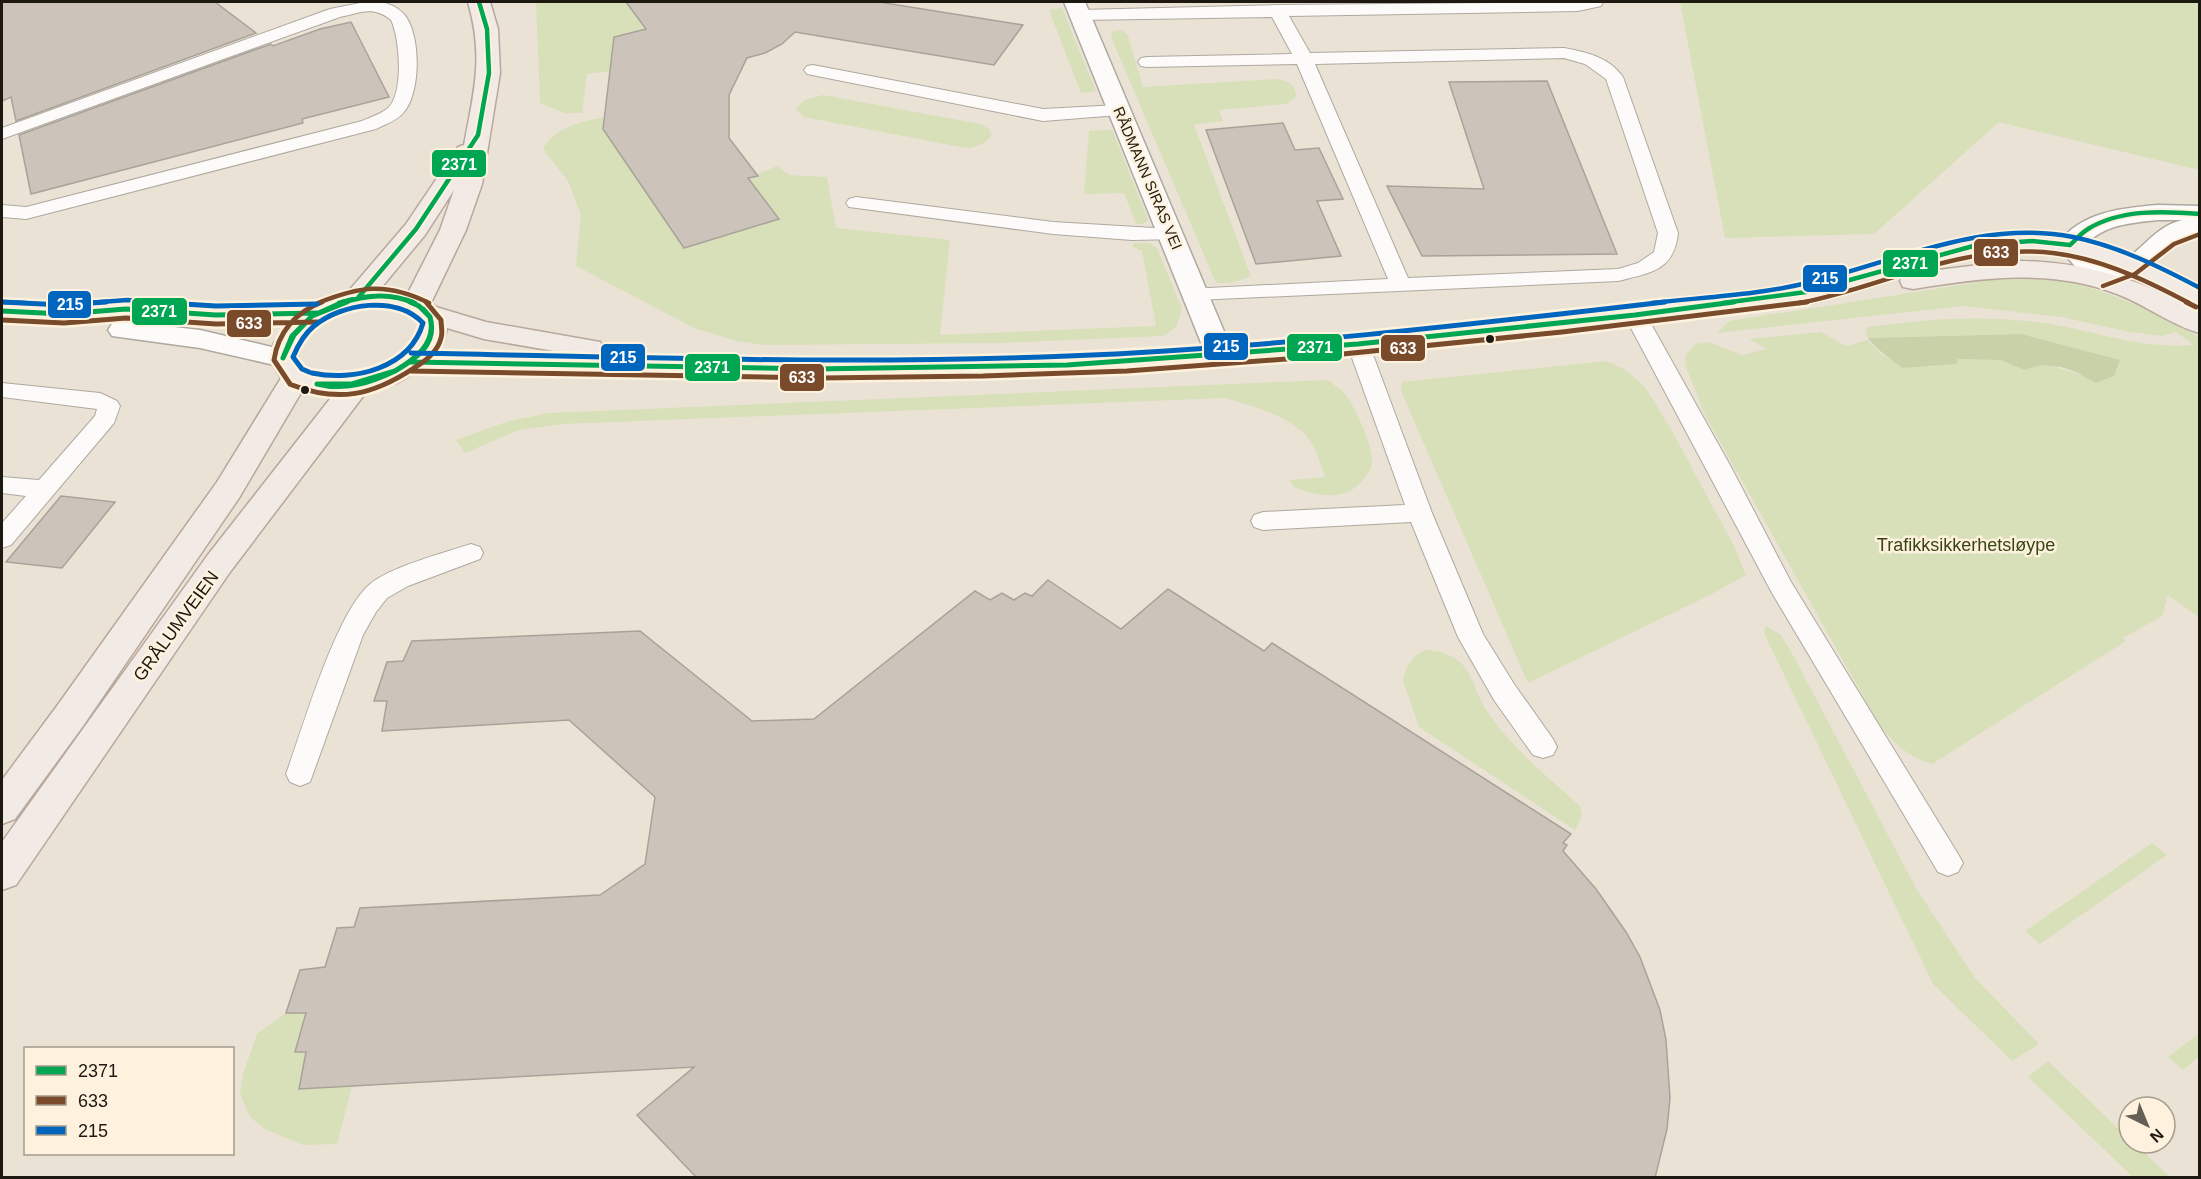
<svg xmlns="http://www.w3.org/2000/svg" width="2201" height="1179" viewBox="0 0 2201 1179" font-family="Helvetica,sans-serif">
<rect width="100%" height="100%" fill="#eae2d5"/>
<path fill="#d8e0b9" d="M536,2H625L646,29L665,24L613,51L610,71L587,74L582,113H565L540,103Z
M1680,2H2199V170L1999,122L1874,234L1725,238Z
M1062,8L1096,91L1081,93L1049,10Z
M1122,30L1128,36L1143,87L1275,79C1287,81 1296,83 1296,97L1287,104L1219,110L1223,121L1194,125L1251,276L1232,283H1216L1111,37L1113,31Z
M823,95L980,124L989,129L992,135C985,144 978,147 966,148L804,117L795,109L805,100Z
M664,113L671,225L669,227L684,249L779,219L746,179L777,166L789,175L827,177L836,228L950,240L940,335L1156,326L1142,251L1133,247V243H1149L1157,248L1182,309L1176,327L1163,336L1000,343L764,345L737,341L694,328L576,266L581,215L568,181L543,149C565,112 625,117 664,113Z
M1112,130L1148,220L1143,224H1136L1124,193L1084,194L1089,131Z
M2030,277C2042,279 2055,279 2067,282C2110,291 2161,314 2199,337V617L2168,595L2162,616L2123,638L2126,641L1932,764C1906,756 1890,741 1876,719L1705,415L1686,367L1685,357L1695,344L1709,342L1742,355L1767,349L1749,339L1821,332L1846,346L1868,340L1882,355L1892,359L1902,368L1924,365L1932,367L1958,359L2001,360L2024,370L2041,365L2052,366L2086,376L2021,334L1868,338L1865,330L1868,327C1927,319 1978,315 2037,322C2090,329 2140,350 2194,345L2176,332L2162,336L2130,332L2061,317L1963,306L1717,333L1729,321L1999,279Z
M1607,361L1626,370L1645,387L1671,429L1733,544L1746,575L1710,595L1528,683L1401,391L1402,382Z
M1328,380C1334,385 1341,389 1346,395C1356,410 1374,447 1372,464C1371,469 1368,473 1365,477C1349,502 1318,497 1294,487L1290,480L1325,477C1321,466 1317,452 1311,442C1297,418 1250,405 1225,398L563,424L519,430L465,453L456,440L506,422L549,413Z
M1766,626L1781,635L1794,657L1916,888L1975,978L2039,1044L2012,1061L1933,984L1764,633Z
M1425,650C1439,650 1453,655 1463,665C1474,678 1478,700 1489,714C1514,750 1548,777 1580,806L1582,816L1575,830L1419,727L1403,681L1406,668L1416,655Z
M2152,843L2167,855L2040,944L2025,931Z
M286,1013H306L295,1052H306L352,1086L337,1144L303,1145L265,1129L250,1117L240,1094L243,1074L257,1034Z
M2199,1034V1057L2183,1070L2168,1057Z
M2048,1061L2129,1139V1143H2134L2170,1177H2133L2028,1077Z"/>
<path fill="#c8d1a7" d="M2021,334L2120,360L2114,376L2096,383L2076,372L2061,367L2041,365L2024,370L2001,360L1958,359L1956,364L1902,368C1890,357 1878,352 1868,338Z"/>
<path fill="#ccc4bb" stroke="#a9a298" stroke-width="1.5" d="M2,2H215L256,33L16,121L11,97L2,101Z
M626,2H879L1023,25L994,65L795,32L782,44L765,53L747,58L729,95V138L758,176L748,178L779,219L684,248L603,129L614,37L646,29Z
M351,22L389,97L302,119L303,123L31,194L19,135L271,44L273,46L320,29Z
M1547,81L1617,254L1422,256L1387,186L1484,189L1449,82Z
M1283,123L1295,150L1319,148L1343,199L1317,201L1341,256L1256,264L1206,130Z
M61,496L115,502L62,568L6,562Z
M1048,580L1121,629L1168,589L1264,651L1272,643L1571,834L1563,843L1567,845L1563,851L1596,889L1626,932L1640,957L1660,1010L1666,1040L1670,1098L1667,1129L1655,1178H697L637,1115L694,1067L299,1089L306,1052H295L306,1013H286L300,970L325,967L337,928L354,927L360,908L600,895L645,864L655,797L569,720L382,731L387,701H374L387,662L403,661L412,641L640,631L752,721L814,719L975,591L990,600L1002,593L1014,600L1025,593L1032,596Z"/>
<g fill="none" stroke-linecap="round" stroke-linejoin="round">
<g stroke="#afa89f" stroke-width="2">
<path id="lane" d="M379,2C389,3 397,7 404,14C421,34 421,92 404,112C397,121 385,124 376,129L26,219L2,217V205L26,207L362,121C371,117 381,114 388,108C404,93 400,38 391,20C373,5 360,13 340,17L2,139V128L330,9L365,2Z
M1603,2L1601,6L1578,11L1289,16L1310,53L1564,48C1586,52 1609,57 1623,77L1678,233C1674,271 1650,273 1618,281L1196,300L1189,299L1185,294L1189,289L1388,279L1297,64L1147,67L1141,66L1138,62L1141,58L1147,57L1292,54L1272,17L1080,20L1072,15L1080,10L1277,5ZM1564,58L1585,64L1606,79L1658,233L1654,252L1638,263L1618,269L1408,278L1315,64Z
M813,65L1043,109L1119,105L1125,106L1128,110L1125,114L1119,115L1043,121L807,74L804,70L807,66Z
M856,197L1053,222L1171,229L1178,231L1181,235L1178,239L1132,240L1053,234L849,207L846,203L849,199Z
M1635,308L1643,310L1646,315L1731,467L1791,582L1958,854L1963,863L1958,872L1948,876L1938,872L1772,593L1624,315L1627,310Z
M1358,337L1366,339L1369,344L1432,513L1483,634L1514,684L1553,739L1557,747L1553,755L1543,758L1533,755L1494,700L1458,637L1411,522L1263,530L1254,527L1251,521L1254,515L1263,512L1405,505L1347,344L1350,339Z
M2,383L100,393L117,401L120,406L114,423L11,545L2,548V523L26,496L2,493V477L39,480L95,416L97,409L2,397Z
M471,544L480,547L483,553L480,559L408,586L387,598L376,612L363,635L310,782L300,786L290,782L286,774C303,728 335,615 369,585C387,568 446,552 471,544Z"/>
</g>
<g stroke="#afa89f" stroke-width="3">
<path id="street" d="M1064,2H1085L1234,355L1230,361L1220,364L1210,361L1206,355Z
M2158,205L2200,206V233L2191,234L2168,248L2142,272L2100,286L2090,284L2057,245C2080,212 2121,208 2158,205ZM2158,220H2182C2153,228 2145,248 2123,261C2118,264 2111,265 2105,267L2085,245C2105,224 2131,223 2158,220Z
M126,300L216,306L317,304L327,307L331,313L327,319L317,322L216,324L126,318L63,323L2,319V302L63,305Z
M122,321L200,330L293,352L297,358L293,364L283,367L200,348L112,336L108,330L112,324Z"/>
</g>
<g stroke="#b8a89c" stroke-width="3">
<path id="primary" d="M468,2H490L498,29L500,73L482,184L466,230L431,303L436,307L486,322L600,342L604,348L600,354L594,356C752,359 910,362 1068,356C1255,348 1443,328 1629,307C1664,302 1700,298 1735,294C1759,290 1784,289 1808,284C1881,267 1953,233 2030,233C2090,233 2148,260 2200,288V307L2190,305C2141,278 2088,249 2030,249C1952,248 1879,286 1803,301C1776,307 1749,309 1722,312C1668,319 1615,326 1561,331C1396,348 1232,368 1067,374C850,383 634,375 417,371L397,383L367,391L230,572L16,885L2,890V842L207,556L333,395L302,391L239,498L83,726L15,819L2,824V780L57,706L217,482L281,378L269,358L274,343L286,324L297,314L324,300L347,293L406,224L458,147L464,145C474,91 484,57 468,2ZM454,190L440,230L408,293L381,288L425,235ZM379,304C389,306 401,307 410,313C440,334 390,365 373,371C357,376 338,376 322,376C309,374 304,368 297,358C309,319 342,309 379,304ZM447,328L484,339L583,356L435,353L444,341Z
M2012,261C2079,260 2141,279 2200,312V333C2173,326 2144,304 2117,294C2050,268 1982,278 1913,289L1903,287L1900,281L1903,275L1913,273Z"/>
</g>
<use href="#lane" fill="#fcfbf9" fill-rule="evenodd"/>
<use href="#street" fill="#fcfbf9" fill-rule="evenodd"/>
<use href="#primary" fill="#f2eae5" fill-rule="evenodd"/>
<g stroke="#fef2de" stroke-width="8">
<path id="bus-1-far1" d="M357,299L416,229L478,135L489,73L487,29L479,2
M339,303C363,295 391,292 415,303
M341,303C365,296 390,292 413,303
M1723,303L1806,292L1977,245L2032,241L2070,245C2076,240 2081,233 2088,229C2120,209 2164,211 2200,214"/>
</g>
<g stroke="#fef2de" stroke-width="10">
<path id="bus-1" d="M410,302L419,306L430,317
M412,302L423,309L430,317
M2,311L63,314L126,309L216,315L317,313
M312,316L343,302
M312,316L347,302
M283,358L292,336L312,316
M283,358L294,335L312,316
M411,362L815,369L1067,365L1358,344L1635,315L1734,302
M395,371C415,359 437,343 430,317
M395,371C416,359 438,344 430,317
M317,384H352L395,371
M317,384C345,391 370,383 395,371"/>
</g>
<g stroke="#fef2de" stroke-width="8">
<path id="bus-2-far1" d="M2103,286L2135,274L2174,244L2200,234
M318,303C360,286 387,282 429,303
M1799,303C1838,296 1876,282 1913,271C2028,237 2084,247 2189,303"/>
</g>
<g stroke="#fef2de" stroke-width="10">
<path id="bus-2" d="M2186,302L2196,307
M2,320L64,323L126,318L216,324L317,322
M411,371L820,378L983,376L1127,371L1313,357L1562,332L1807,302
M290,384L274,360C278,332 296,312 322,302
M292,385C339,403 373,395 414,368C424,362 438,351 441,338C443,333 441,325 441,320L426,302"/>
</g>
<g stroke="#fef2de" stroke-width="8">
<path id="bus-3-far1" d="M2,302L25,303
M87,303L127,300L173,303
M1652,303C1704,297 1760,295 1811,282C1897,261 1983,219 2073,237C2118,246 2160,267 2200,288"/>
</g>
<g stroke="#fef2de" stroke-width="10">
<path id="bus-3" d="M2,302L63,305L106,302
M151,302L216,306L317,304
M411,353C630,357 849,365 1068,356C1267,348 1467,325 1665,302
M309,372L302,369L293,357C298,345 304,334 314,326C342,303 397,295 423,323C410,368 354,382 312,373"/>
</g>
<use href="#bus-1-far1" stroke="#00a651" stroke-width="4.5"/>
<use href="#bus-1" stroke="#00a651" stroke-width="5"/>
<use href="#bus-2-far1" stroke="#7a4b2a" stroke-width="4.5"/>
<use href="#bus-2" stroke="#7a4b2a" stroke-width="5"/>
<use href="#bus-3-far1" stroke="#0065bd" stroke-width="4.5"/>
<use href="#bus-3" stroke="#0065bd" stroke-width="5"/>
</g>
<g fill="#1e1910" stroke="#fef2de" stroke-width="2">
<circle cx="1490" cy="339" r="5"/>
<circle cx="305" cy="390" r="5"/>
</g>
<g text-anchor="middle" dominant-baseline="central" stroke-width="5" stroke-linejoin="round" paint-order="stroke">
<g font-size="15" fill="#1e1910" stroke="#fef2de">
<text transform="translate(1148 178) rotate(67)">RÅDMANN SIRAS VEI</text>
</g>
<g font-size="18" fill="#374515" stroke="#fef2de">
<text x="1966" y="545">Trafikksikkerhetsløype</text>
</g>
<g font-size="18" fill="#1e1910" stroke="#fef2de">
<text transform="translate(176 626) rotate(-54)">GRÅLUMVEIEN</text>
</g>
</g>
<g stroke="#fef2de" stroke-width="2">
<rect x="431" y="149" width="56" height="29" rx="6" fill="#00a651"/>
<rect x="1973" y="238" width="46" height="29" rx="6" fill="#7a4b2a"/>
<rect x="1882" y="249" width="57" height="29" rx="6" fill="#00a651"/>
<rect x="1802" y="264" width="46" height="29" rx="6" fill="#0065bd"/>
<rect x="47" y="290" width="45" height="29" rx="6" fill="#0065bd"/>
<rect x="131" y="297" width="57" height="29" rx="6" fill="#00a651"/>
<rect x="226" y="309" width="46" height="29" rx="6" fill="#7a4b2a"/>
<rect x="1203" y="332" width="46" height="29" rx="6" fill="#0065bd"/>
<rect x="1286" y="333" width="57" height="29" rx="6" fill="#00a651"/>
<rect x="1380" y="334" width="46" height="28" rx="6" fill="#7a4b2a"/>
<rect x="600" y="343" width="46" height="29" rx="6" fill="#0065bd"/>
<rect x="684" y="353" width="57" height="29" rx="6" fill="#00a651"/>
<rect x="779" y="363" width="46" height="29" rx="6" fill="#7a4b2a"/>
</g>
<g font-size="16" text-anchor="middle" font-weight="bold" fill="#fff">
<text x="459" y="170">2371</text>
<text x="1996" y="258">633</text>
<text x="1910" y="269">2371</text>
<text x="1825" y="284">215</text>
<text x="70" y="310">215</text>
<text x="159" y="317">2371</text>
<text x="249" y="329">633</text>
<text x="1226" y="352">215</text>
<text x="1315" y="353">2371</text>
<text x="1403" y="354">633</text>
<text x="623" y="363">215</text>
<text x="712" y="373">2371</text>
<text x="802" y="383">633</text>
</g>
<rect width="2201" height="1179" fill="none" stroke="#1e1910" stroke-width="6"/>
<rect x="24" y="1047" width="210" height="108" fill="#fef2de" stroke="#a49b8c" stroke-width="1.5"/>
<rect x="36" y="1066" width="30" height="9" fill="#00a651" stroke="#a49b8c" stroke-width="1.5"/>
<text x="78" y="1077" font-size="18" fill="#1e1910">2371</text>
<rect x="36" y="1096" width="30" height="9" fill="#7a4b2a" stroke="#a49b8c" stroke-width="1.5"/>
<text x="78" y="1107" font-size="18" fill="#1e1910">633</text>
<rect x="36" y="1126" width="30" height="9" fill="#0065bd" stroke="#a49b8c" stroke-width="1.5"/>
<text x="78" y="1137" font-size="18" fill="#1e1910">215</text>
<g transform="translate(2147 1125) rotate(137)"><circle r="28" fill="#fef2de" stroke="#a49b8c" stroke-width="1.5"/>
<path d="M0-4.5L10 22L0 15L-10 22Z" fill="#655f55"/>
<text y="-9" font-size="16" font-weight="bold" text-anchor="middle" fill="#1e1910">N</text>
</g>
</svg>
